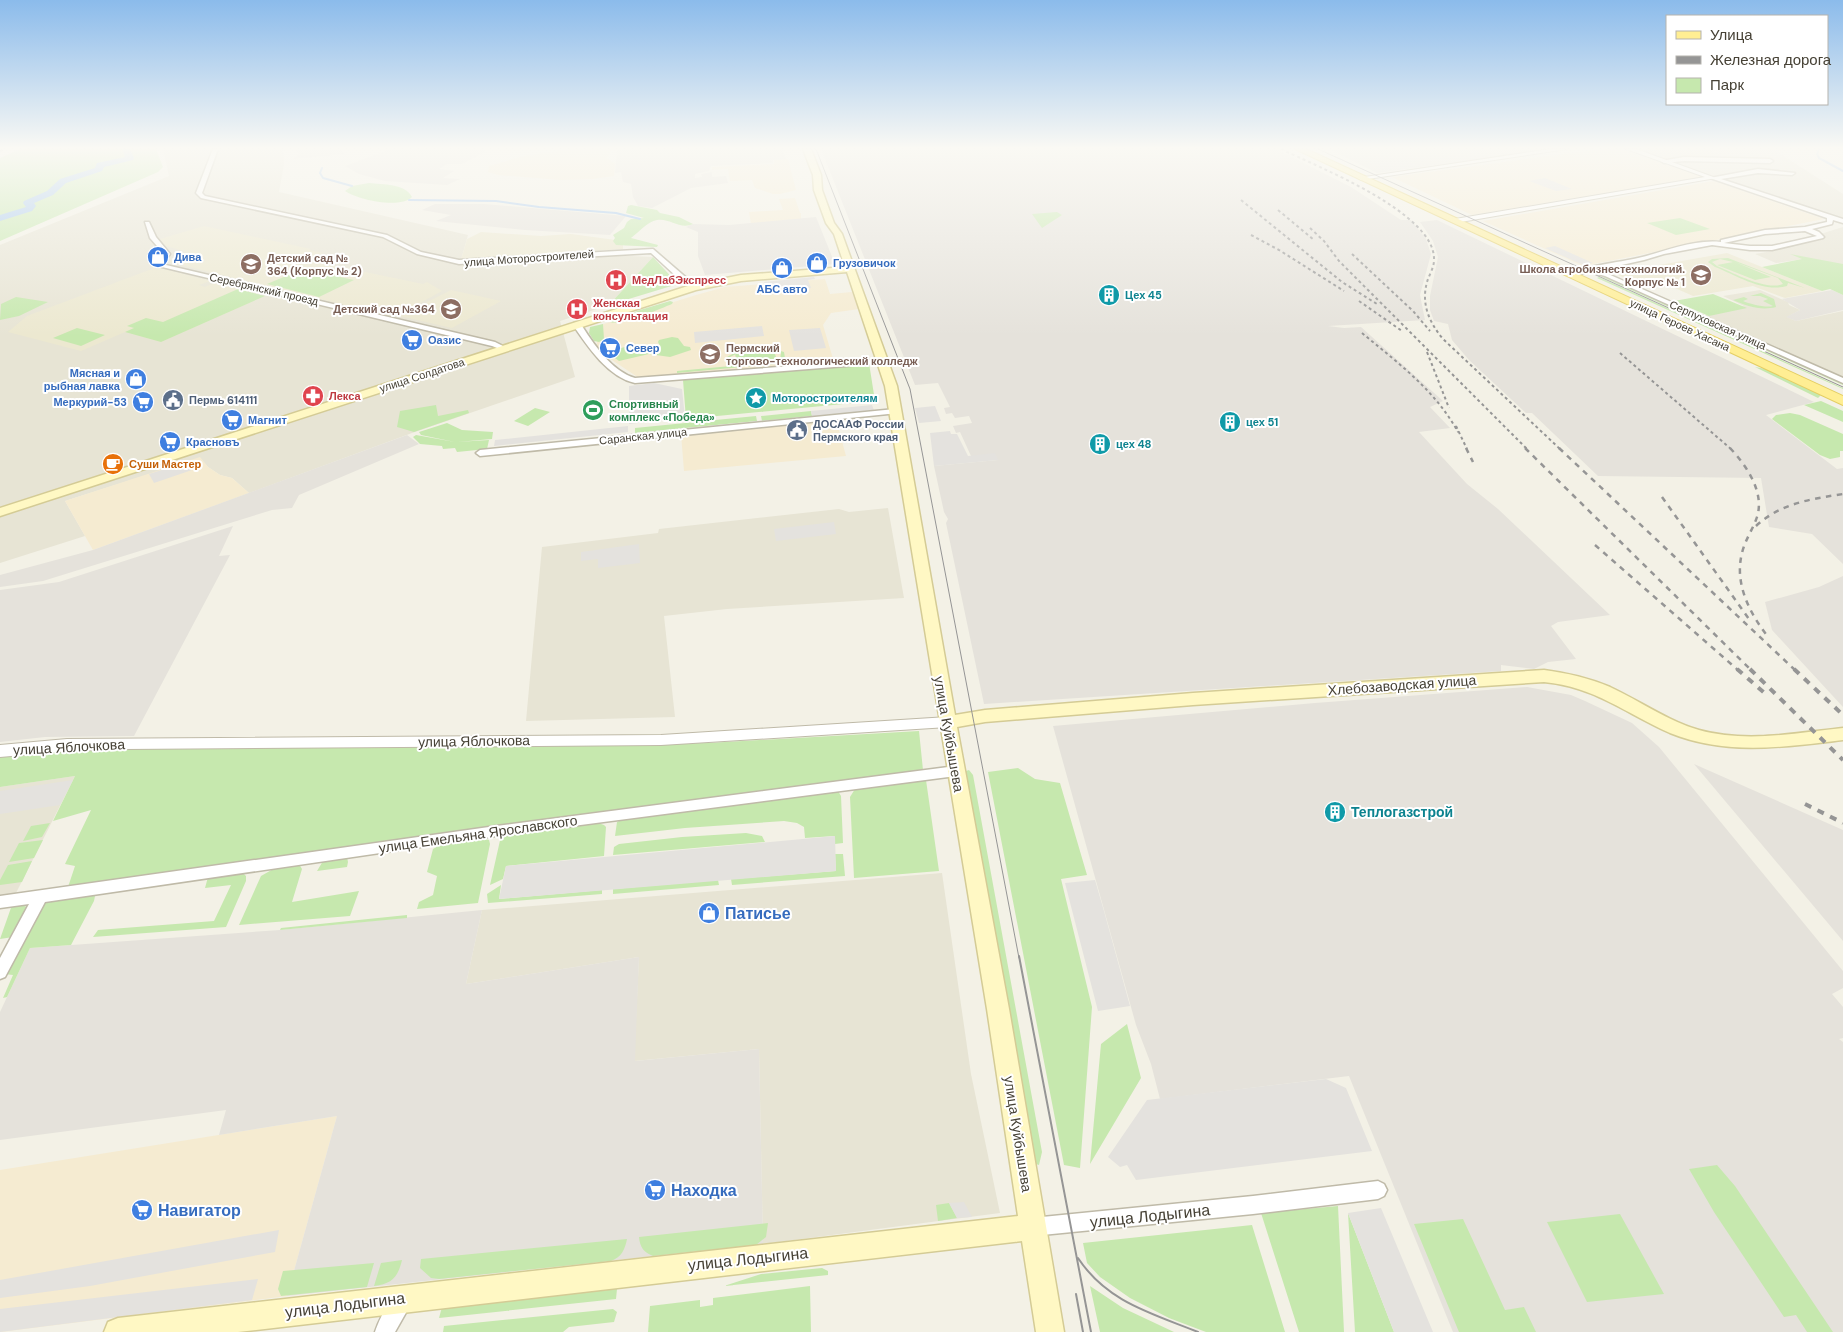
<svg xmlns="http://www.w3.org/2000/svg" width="1843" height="1332" viewBox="0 0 1843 1332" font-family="'DM Sans',sans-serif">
<rect width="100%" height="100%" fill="#f3f1e6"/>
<path fill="#e7e4d4" d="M163,149H283L284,164L279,192L468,235L461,260L607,255L653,257L609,305L560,321L575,377L412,433L249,493L232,478L220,475L208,467L200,458L65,501L85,536L0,563V245L169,176Z
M1632,149H1711L1719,154L1785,157L1843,194V218H1833Z
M1843,227V268L1803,259L1776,263L1755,254L1778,250L1770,246L1787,243L1784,242L1793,240L1798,241Z
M1760,290L1788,302L1789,305L1800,310L1787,317L1796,321L1843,311V382L1698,317L1744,306L1723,296Z
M888,508L904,598L727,609L664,616L675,717L526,721L542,547L658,533L659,529L839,509L849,512Z
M75,776L15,895L0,898V787Z
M942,873L971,1074L1000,1213L763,1244L759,1049L634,1061L639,957L466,984L482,910Z"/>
<path fill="#f5ebd1" d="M569,149H612L607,158L615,164L614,176L592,179L561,180L498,175L488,172L489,166L520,157Z
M1601,149H1620L1703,177L1472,215L1392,177Z
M788,159L796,190L780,194H773L755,188L752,180L730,181L728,169L712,170V167L774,164V160Z
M1714,181L1824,219L1583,266L1483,221Z
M795,198L800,213H801V220L751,224L749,212L783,210L779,199Z
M825,279L830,294L852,292L859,309L831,313L823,325L834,362L642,380L597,350V326L696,295L725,287Z
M836,419L846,456L684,471L681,434Z
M200,457L208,467L220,475L232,478L249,493L93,550L65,501Z
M337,1116L287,1296L0,1332V1170Z"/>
<path fill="#e5e2db" d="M294,149H341L344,154L293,159L299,154Z
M391,149H486L485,152L462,164H447L439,169L454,171L443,178L460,179L447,185L385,181L359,174L345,166Z
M617,149H783L786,159L773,160V163L711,166L709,171L695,174V178L702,177L701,174L712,172V177L726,176L728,183L691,188L652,208L638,206L633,197L631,184L623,182L621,172L615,173Z
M821,149H1276L1351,187L1401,220H1411L1426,239L1431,254L1420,295L1425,320L1328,326L1344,328L1361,327L1443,401L1430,407L1450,428L1419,432L1467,484L1498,509L1610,615L1558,622L1551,626L1576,659L1548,662L1534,669L1501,665V671L984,704L946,523L948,519L944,512L934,466L998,460L971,456L960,432L956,433L953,426L972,423L969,416L955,418L952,413L946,414L944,408L950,407L938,383L915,385Z
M1329,149H1550L1377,173Z
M1714,149H1775L1785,157L1719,154Z
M435,204H484L626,216L610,235L525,230L436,221L451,215L422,210Z
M816,217L835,264L705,275L698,256V232L686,227L693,224L729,225Z
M1437,220L1814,402L1766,415L1837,469L1843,468V564L1812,534L1769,527L1761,478L1598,476L1532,413H1526L1469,360L1452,340L1448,324L1434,321L1430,310V296L1438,257L1433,241L1420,222Z
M1832,290L1843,295V310L1796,321L1786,317L1800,310L1782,299Z
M407,435L419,444L299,495L292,508L272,510L43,581L0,587V575L93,550Z
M233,526L219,556L230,555L134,736L45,737L0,742V590L59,582Z
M1843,576V707L1772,630L1765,602L1819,587Z
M1527,687L1571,695L1585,701L1632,723L1659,747L1843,971V988L1832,994L1843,1007V1038L1839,1039L1843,1042V1332H1453L1349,1076L1160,1099L1151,1064L1136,1025L1053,726L1315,703Z
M1694,764L1843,830V941Z
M482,910L466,984L639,957L635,1061L759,1049L763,1244L287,1296L337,1116L219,1135L226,1110L0,1140V1012L30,948L280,930Z"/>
<path fill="#ece8d0" d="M204,226L311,249L309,250L323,253L310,260L360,271L350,276L354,277L365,272L423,284L427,282L442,291L394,317L169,262L170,259L187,252L166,246L160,239Z
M481,232L541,236L571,234L623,241V249L461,260L467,239Z
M1727,253L1822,291L1785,298L1753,286L1693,296L1657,280L1637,284L1614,273Z
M157,267L210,281L199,285L205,287L214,283L265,296L161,342L125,332L81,351L8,332L27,316Z
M451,290L501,301L452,328L400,316Z"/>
<path fill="#c6e8ae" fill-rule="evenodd" d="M20,149H156L163,167L158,172L0,241V158Z
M369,183C383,185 405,183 412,197C400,209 358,200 345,191L352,186Z
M631,205L657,210L660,213L679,217L693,224C680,230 670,218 657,220C647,222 639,232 631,238L658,245L657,247L616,245L613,241L615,238L613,235L624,228L627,222L631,219L644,218L626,213L628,206Z
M1057,212L1062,215L1042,228L1032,214Z
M1680,218L1710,229L1676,235L1647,223Z
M1790,254L1843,264V295L1830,289L1822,291L1762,267L1802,259Z
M653,257L678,284L609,305Z
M1728,258L1805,288L1788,283L1787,286C1763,293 1736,275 1715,267L1708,262L1712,259ZM1720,259L1733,262L1717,265L1755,280L1771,277L1735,262L1778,278L1783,284C1766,291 1734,273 1717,266L1712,262Z
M303,269L354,280L319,297L267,284Z
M1605,276L1843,383V385L1602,277Z
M1599,277L1843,388V389L1597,278Z
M238,289L265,296L161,342L125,332L134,328L127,326L146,318L163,322Z
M1761,293L1774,299L1776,307C1761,311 1747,306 1733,300L1744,297L1748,299L1743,301C1750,304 1766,308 1773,306L1763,301L1768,299L1760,296H1750Z
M1713,294L1747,308L1709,316L1674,301Z
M16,297L48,302L19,316L0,320L1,304Z
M670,301L673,302L672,304C659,309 623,326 610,322L640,310Z
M603,324L604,339L599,342L594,341L589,333L590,327Z
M77,328L105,335L81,346L53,338Z
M672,337L678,338L684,346L690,347L691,350L670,357L649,354L619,361L615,358L617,356L611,354L610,351L636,344L657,347L660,346L658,342L659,340Z
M771,348L784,352L785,358L782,361L786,363L677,373V371L731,366L727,363V357L738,351ZM771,350L781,353L780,360C770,365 736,369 730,360V357L740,352Z
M774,351L777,360L737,363L735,354Z
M869,363L875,401L686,419L683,380Z
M1755,367L1766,369L1821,395L1818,398Z
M1821,401L1843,411V422L1804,405Z
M436,405L438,416L468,410L469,413L414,432L397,427L400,411Z
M535,408L550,412L528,426L514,421Z
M811,411L812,416L762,421L761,416Z
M1790,413L1800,415L1843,434V451H1840V457L1830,459L1820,455L1772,419L1776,415Z
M756,416L757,421L635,433V428Z
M447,423L462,430L493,432L492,439L457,442L489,440L487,449L457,452L455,448L443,449L442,446L420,444L413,437L416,435L455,442L421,435L419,432Z
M919,731L923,770L812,784L68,887L75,866L65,864L91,810L53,821L75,776L0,787V755L81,748L639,744L708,743Z
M1018,768L1035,779L1060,783L1087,875L1061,879L1092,1007L1080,1168L1064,1165L988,772Z
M969,770L973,775L1042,1152L1039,1165L1029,1162L963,772Z
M926,780L939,871L854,878L850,797L855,789Z
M833,791H838L841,796L843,843L835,844L834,836L805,838L804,827L797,823L784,821L685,828L615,836L617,822L623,819Z
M50,823L42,837L23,841L31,826Z
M598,823L604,825L606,827L604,856L506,866L503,879L490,885L501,836Z
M746,833L762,836L765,842L613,855L614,847L619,844L682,837Z
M482,838L489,840L490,844L478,903L417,909L419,902L433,895L437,876L427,872L433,849L443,843Z
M43,840L34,858L9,862L19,843Z
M835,854H843L845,876L732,885L731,879L836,871Z
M347,857L348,862L347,867L317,871L323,861Z
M32,861L22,882L0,885V880L8,865Z
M299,864L302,869L292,902L359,891L350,916L239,925L261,876L275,868Z
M243,873L246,876V881L226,927L93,937L98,930L214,921L231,885L205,888L208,877Z
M718,880L719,885L613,894V889Z
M501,885L499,899L602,890V894L488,903L487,894Z
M89,894L95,896L94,901L71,945L30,948L7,997L3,998L13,975L4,974L44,902Z
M12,905H22L27,907V911L13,937L0,939Z
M407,915V918L280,930L281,928Z
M1127,1024L1141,1078L1090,1164L1101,1044Z
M1717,1165L1735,1186L1833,1332H1807L1796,1315L1784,1317L1714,1212L1689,1169Z
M949,1203L957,1218L938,1221L936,1205Z
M1338,1206L1344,1332H1299L1261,1213Z
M1348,1213L1394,1332H1355Z
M1620,1214L1664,1294L1587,1302L1547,1222Z
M1463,1219L1505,1310L1524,1307L1536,1332H1459L1414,1224Z
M768,1223L766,1237L756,1245L653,1256C644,1252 640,1248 639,1237Z
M1252,1225L1285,1332H1206L1169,1318L1130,1298L1100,1277L1087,1263L1083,1243Z
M627,1239C625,1249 622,1257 611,1261L439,1279L431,1278L420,1268L421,1259Z
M402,1260C398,1277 392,1284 374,1286L381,1263Z
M374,1263L367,1287L281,1296L278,1289L283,1271Z
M822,1268L828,1271V1275L724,1286L761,1274Z
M810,1286L811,1332H648L650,1306L700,1300V1307L713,1305V1298Z
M1090,1286L1123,1308L1174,1332H1100Z
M617,1289L616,1299L439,1318L442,1307Z
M613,1309L617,1312L614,1322L569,1327L563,1332H443L444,1326Z"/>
<path fill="#e4e2de" d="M1403,158L1420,167L1386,171L1368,162Z
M1545,178L1572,189L1556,191L1529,181Z
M1555,246L1593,263L1583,265L1545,248Z
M814,277L815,279L808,280L811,288L767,292L764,282Z
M762,326L764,336L695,343L694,332Z
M820,328L826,348L794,351L789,330Z
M654,383L682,389L685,418L629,424V386Z
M872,405L875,413L641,436L635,433L812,416L811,411Z
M935,406L941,421L919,423L915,408Z
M628,426V432L494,446L495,440Z
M950,431L951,434H957L968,456L995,453L998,460L934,466L930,433Z
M187,462L192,470L154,483L149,474Z
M834,522L836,534L776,541L774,529Z
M639,544L640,563L598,568V559L581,561V552Z
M73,780L60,805L0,814V791Z
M835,836L836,871L499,899L506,866Z
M1095,880L1104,911L1130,1006L1098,1011L1065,883Z
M1326,1079L1346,1088L1372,1151L1136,1180L1127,1165L1120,1167L1108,1157L1147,1100Z
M964,1202L972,1217L957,1218L949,1203Z
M1381,1208L1433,1332H1394L1348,1213Z
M279,1230L275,1252L90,1286L0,1298V1280Z
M258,1279L252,1300L0,1332V1309Z"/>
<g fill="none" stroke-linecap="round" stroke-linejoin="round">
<path stroke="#a1c6f0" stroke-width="2" d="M1819,149L1817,154L1819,158L1843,171
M322,168L320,173L323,178L352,186
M409,200L496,201L539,207L616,213L640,219"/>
<path fill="#a1c6f0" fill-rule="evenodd" d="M122,149H130L134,158L133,160L104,167L102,171L66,183L53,195L34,203L36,206L32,211L0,221V215L26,207L23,203L24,201L47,191L60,179L95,168L97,163L125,157Z"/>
<g stroke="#bfbaa8" stroke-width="3">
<path id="minor" d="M213,149H218L202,193L205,196L387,235L421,252L459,260L653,249L697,287L692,288L677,277L651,253L459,264L417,254L383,237L201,198L196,193Z
M1684,157L1770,159L1773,161L1770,163L1684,161L1664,163L1661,161Z
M1758,169L1795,173L1792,175L1758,173L1721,179L1843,219V223L1833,220L1832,224L1812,229L1819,232L1824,237L1823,238L1772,250H1750L1712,245L1664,254L1644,260L1599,270L1843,378V383L1605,276L1591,272L1570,276L1567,274C1578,267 1622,262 1638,258C1664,252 1693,239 1721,242V240L1765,230L1805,227L1827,222V218L1710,178ZM1805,231L1817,236L1772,246H1750L1724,243L1765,234Z
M145,222H149L156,237L170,254L164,263L166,265L495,342L509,349L505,351L492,346L162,267L157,263L164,254L150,238Z
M574,323H580C593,343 611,371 635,378L884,359L888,361L884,363L635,383C608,377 588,347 573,325Z
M895,409H898V413L480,456L476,453L480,450Z
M956,766L960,768L962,771L960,774L956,776L496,836L45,902L5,977L0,979V958L29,904L0,908V896L496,826Z
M1378,1181L1384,1184L1387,1190L1384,1196L1378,1199L1253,1214L1032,1236L1026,1233L1023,1227L1026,1221L1032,1218L1253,1196Z
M403,1293L410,1295L412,1302L395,1332H375C380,1318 388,1299 403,1293Z"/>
</g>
<g stroke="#bfbaa8" stroke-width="2">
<path id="tertiary" d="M1550,149H1567L1361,180L1358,178Z
M1626,149H1636L1716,178L1455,223L1451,221L1455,219L1705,177Z
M948,717L953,718L955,722L953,726L948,727L661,745L125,749L67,751L0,757V745L67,739L661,735Z"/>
</g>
<g stroke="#d4cb95" stroke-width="3">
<path id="secondary" d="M803,149H811L821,175L822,190L834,223L842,234L897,386L955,715L985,710L1193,693L1544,670C1567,673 1589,678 1610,687C1640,701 1668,721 1699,730C1746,743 1796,733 1843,728V740C1784,747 1727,756 1670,733C1625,713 1595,687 1544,682L1193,705L985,722L957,727L1009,1009L1064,1332H1036L1022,1241L238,1332H104L108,1322L118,1318L1018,1216L987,1009L885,386L847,272L741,281L696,290L0,516V508L691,285L741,275L845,267L834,234L826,223L814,190L813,175Z"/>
</g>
<g stroke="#e4ce63" stroke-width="2">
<path id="primary" d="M1295,149H1306L1843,396V405Z"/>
</g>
<use href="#minor" fill="#fff" fill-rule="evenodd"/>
<use href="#tertiary" fill="#fff" fill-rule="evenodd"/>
<use href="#secondary" fill="#fff8c4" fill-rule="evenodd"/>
<use href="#primary" fill="#ffee93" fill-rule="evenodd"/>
<path stroke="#959595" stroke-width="1" d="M816,149L910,389L1019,958
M1318,149L1843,387"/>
<path stroke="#959595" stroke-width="2" d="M1019,956L1091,1332
M1078,1258C1107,1302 1151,1313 1198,1332
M1076,1294L1083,1332"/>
<path stroke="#959595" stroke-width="2" stroke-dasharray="3 3" stroke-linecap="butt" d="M1281,149C1318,167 1436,213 1434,260C1434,268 1429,275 1427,282C1421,304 1429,322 1443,339L1560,449
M0,151L6,149
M1241,200L1342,282L1377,304
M1278,210L1314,240
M1310,228L1324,241L1339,261L1527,449
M1251,235L1279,250L1344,291
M1352,254L1413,311L1430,331
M1359,301L1402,331
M1362,333C1398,363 1435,390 1458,432
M1427,352L1449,408
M1620,353L1731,449
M1456,426L1467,449"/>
<path stroke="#959595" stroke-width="2.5" stroke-dasharray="5.5 5.5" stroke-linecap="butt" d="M1466,448L1473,462
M1525,448L1751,670
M1559,448L1795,670
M1730,448C1746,465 1765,492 1757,517C1753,529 1745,540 1742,553C1734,584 1750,614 1769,638
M1662,497L1749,619
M1756,526C1781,503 1811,499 1843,494
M1595,545L1738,670"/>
<path stroke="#959595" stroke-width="4" stroke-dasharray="7 7" stroke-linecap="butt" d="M1737,669L1768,696
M1750,669L1843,760
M1794,669L1843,715
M1805,804L1843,823"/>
</g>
<linearGradient id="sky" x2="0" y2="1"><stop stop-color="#8bbbeb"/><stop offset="0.44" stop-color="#faf9f4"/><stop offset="1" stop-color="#faf9f4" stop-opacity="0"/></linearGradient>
<rect width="1843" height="336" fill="url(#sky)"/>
<defs>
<g id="shop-disc" transform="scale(1.125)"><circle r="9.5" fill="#3f7fe0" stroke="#fff"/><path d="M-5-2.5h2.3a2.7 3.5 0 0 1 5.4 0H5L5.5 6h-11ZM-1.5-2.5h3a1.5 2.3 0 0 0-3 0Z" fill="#fff"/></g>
<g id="school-disc" transform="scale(1.125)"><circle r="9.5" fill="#8d6e63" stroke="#fff"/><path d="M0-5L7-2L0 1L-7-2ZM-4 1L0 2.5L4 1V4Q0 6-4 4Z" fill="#fff"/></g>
<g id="hospital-disc" transform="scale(1.125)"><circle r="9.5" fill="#e0444e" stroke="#fff"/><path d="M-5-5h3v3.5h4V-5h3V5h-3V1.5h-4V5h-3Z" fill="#fff"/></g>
<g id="building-disc" transform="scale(1.125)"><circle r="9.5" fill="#0f9aa8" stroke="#fff"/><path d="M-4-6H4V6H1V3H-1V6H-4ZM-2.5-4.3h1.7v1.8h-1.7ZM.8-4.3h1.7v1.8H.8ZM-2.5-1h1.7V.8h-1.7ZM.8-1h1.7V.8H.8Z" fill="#fff"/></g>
<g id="supermarket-disc" transform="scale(1.125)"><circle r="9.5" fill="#3f7fe0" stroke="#fff"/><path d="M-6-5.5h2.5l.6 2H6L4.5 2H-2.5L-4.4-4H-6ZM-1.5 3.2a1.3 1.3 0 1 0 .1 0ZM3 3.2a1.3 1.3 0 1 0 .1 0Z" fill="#fff"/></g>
<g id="university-disc" transform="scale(1.125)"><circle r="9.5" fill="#8d6e63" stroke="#fff"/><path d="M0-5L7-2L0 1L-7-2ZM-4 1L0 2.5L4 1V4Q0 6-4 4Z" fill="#fff"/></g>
<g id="pharmacy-disc" transform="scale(1.125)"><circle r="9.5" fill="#e0444e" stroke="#fff"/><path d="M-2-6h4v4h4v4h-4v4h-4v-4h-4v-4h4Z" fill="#fff"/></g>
<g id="sight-disc" transform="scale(1.125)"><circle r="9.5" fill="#0f9aa8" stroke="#fff"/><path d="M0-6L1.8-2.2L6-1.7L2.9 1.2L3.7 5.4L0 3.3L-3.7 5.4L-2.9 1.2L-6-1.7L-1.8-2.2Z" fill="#fff"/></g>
<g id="civic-disc" transform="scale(1.125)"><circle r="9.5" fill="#5c6f8a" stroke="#fff"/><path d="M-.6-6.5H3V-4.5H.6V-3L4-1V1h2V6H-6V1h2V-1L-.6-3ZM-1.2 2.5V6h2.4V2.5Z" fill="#fff"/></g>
<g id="stadium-disc" transform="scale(1.125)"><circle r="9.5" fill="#2e9e5b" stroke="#fff"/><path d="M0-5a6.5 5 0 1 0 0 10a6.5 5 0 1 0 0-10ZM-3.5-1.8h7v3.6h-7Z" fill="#fff"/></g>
<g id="cafe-disc" transform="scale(1.125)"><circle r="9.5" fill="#e8710a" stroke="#fff"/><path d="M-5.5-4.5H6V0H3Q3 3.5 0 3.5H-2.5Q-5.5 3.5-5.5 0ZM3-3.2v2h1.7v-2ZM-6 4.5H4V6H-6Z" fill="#fff"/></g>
</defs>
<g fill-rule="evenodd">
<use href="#shop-disc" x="158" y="257"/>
<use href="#shop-disc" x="817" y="263"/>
<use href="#school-disc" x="251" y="264"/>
<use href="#shop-disc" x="782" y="268"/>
<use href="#school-disc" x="1701" y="275"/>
<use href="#hospital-disc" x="616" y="280"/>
<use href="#building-disc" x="1109" y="295"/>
<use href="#school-disc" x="451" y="309"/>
<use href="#hospital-disc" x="577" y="309"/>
<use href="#supermarket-disc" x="412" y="340"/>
<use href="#supermarket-disc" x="610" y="348"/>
<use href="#university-disc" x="710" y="354"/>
<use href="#shop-disc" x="136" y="379"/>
<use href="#pharmacy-disc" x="313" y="396"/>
<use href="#sight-disc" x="756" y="398"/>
<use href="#civic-disc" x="173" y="400"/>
<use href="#supermarket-disc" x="143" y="402"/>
<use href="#stadium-disc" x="593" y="410"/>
<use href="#supermarket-disc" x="232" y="420"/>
<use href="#building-disc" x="1230" y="422"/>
<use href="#civic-disc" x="797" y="430"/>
<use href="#supermarket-disc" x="170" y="442"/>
<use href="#building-disc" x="1100" y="444"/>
<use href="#cafe-disc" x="113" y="464"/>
<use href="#building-disc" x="1335" y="812"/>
<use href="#shop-disc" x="709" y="913"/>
<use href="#supermarket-disc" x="655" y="1190"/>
<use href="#supermarket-disc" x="142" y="1210"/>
</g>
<g text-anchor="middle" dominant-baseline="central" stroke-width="4" stroke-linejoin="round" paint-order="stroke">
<g font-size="11" font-weight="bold" fill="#366cbe" stroke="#fff" text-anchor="start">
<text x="174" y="257">Дива</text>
<text x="833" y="263">Грузовичок</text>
<text x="782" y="289" text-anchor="middle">АБС авто</text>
<text x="428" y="340">Оазис</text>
<text x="626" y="348">Север</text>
<text x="120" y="373" text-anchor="end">Мясная и<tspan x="120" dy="13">рыбная лавка</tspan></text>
<text x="127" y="402" text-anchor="end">Меркурий-53</text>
<text x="248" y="420">Магнит</text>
<text x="186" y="442">Красновъ</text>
</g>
<g font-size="11" font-weight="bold" fill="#785e54" stroke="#fff" text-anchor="start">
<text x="267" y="258">Детский сад №<tspan x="267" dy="13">364 (Корпус № 2)</tspan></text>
<text x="1685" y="269" text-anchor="end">Школа агробизнестехнологий.<tspan x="1685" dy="13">Корпус № 1</tspan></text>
<text x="435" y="309" text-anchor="end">Детский сад №364</text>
<text x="726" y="348">Пермский<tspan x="726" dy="13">торгово-технологический колледж</tspan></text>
</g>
<g font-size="11" fill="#464135" stroke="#fff">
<text transform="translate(529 258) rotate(-4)">улица Моторостроителей</text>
<text transform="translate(264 289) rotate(13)">Серебрянский проезд</text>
<text transform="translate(1680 325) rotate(25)">улица Героев Хасана</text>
<text transform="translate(1718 325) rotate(24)">Серпуховская улица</text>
<text transform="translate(422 375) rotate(-18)">улица Солдатова</text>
<text transform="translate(643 436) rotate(-6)">Саранская улица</text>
</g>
<g font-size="11" font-weight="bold" fill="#be3a42" stroke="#fff" text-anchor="start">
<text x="632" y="280">МедЛабЭкспресс</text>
<text x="593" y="303">Женская<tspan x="593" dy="13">консультация</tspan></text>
<text x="329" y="396">Лекса</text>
</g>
<g font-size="11" font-weight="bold" fill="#0d838f" stroke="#fff" text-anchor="start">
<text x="1125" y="295">Цех 45</text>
<text x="772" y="398">Моторостроителям</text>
<text x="1246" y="422">цех 51</text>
<text x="1116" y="444">цех 48</text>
</g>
<g font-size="11" font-weight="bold" fill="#4e5e75" stroke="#fff" text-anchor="start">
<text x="189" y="400">Пермь 614111</text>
<text x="813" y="424">ДОСААФ России<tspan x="813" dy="13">Пермского края</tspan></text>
</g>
<g font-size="11" font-weight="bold" fill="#27864d" stroke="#fff" text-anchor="start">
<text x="609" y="404">Спортивный<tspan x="609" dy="13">комплекс «Победа»</tspan></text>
</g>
<g font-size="11" font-weight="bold" fill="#c56008" stroke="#fff" text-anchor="start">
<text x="129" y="464">Суши Мастер</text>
</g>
<g font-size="14" fill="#464135" stroke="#fff">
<text transform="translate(1402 685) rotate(-4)">Хлебозаводская улица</text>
<text transform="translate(949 734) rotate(80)">улица Куйбышева</text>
<text transform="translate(474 741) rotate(-1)">улица Яблочкова</text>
<text transform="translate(69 747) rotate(-3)">улица Яблочкова</text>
<text transform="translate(478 834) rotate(-8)">улица Емельяна Ярославского</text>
<text transform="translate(1018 1134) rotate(81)">улица Куйбышева</text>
</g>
<g font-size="14" font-weight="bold" fill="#0d838f" stroke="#fff" text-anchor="start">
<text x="1351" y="812">Теплогазстрой</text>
</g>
<g font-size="16" font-weight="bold" fill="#366cbe" stroke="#fff" text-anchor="start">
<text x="725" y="913">Патисье</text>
<text x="671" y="1190">Находка</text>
<text x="158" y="1210">Навигатор</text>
</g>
<g font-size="16" fill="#464135" stroke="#fff">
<text transform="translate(1150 1216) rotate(-6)">улица Лодыгина</text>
<text transform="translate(748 1259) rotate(-6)">улица Лодыгина</text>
<text transform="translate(345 1305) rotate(-7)">улица Лодыгина</text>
</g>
</g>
<rect x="1666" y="15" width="162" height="90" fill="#ffffff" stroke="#b5b3ae"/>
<rect x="1676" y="31" width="25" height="8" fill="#ffee93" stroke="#b5b3ae"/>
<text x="1710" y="40" font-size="15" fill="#464135">Улица</text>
<rect x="1676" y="56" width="25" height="8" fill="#959595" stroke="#b5b3ae"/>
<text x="1710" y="65" font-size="15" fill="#464135">Железная дорога</text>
<rect x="1676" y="78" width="25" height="15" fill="#c6e8ae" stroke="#b5b3ae"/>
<text x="1710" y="90" font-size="15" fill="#464135">Парк</text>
</svg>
